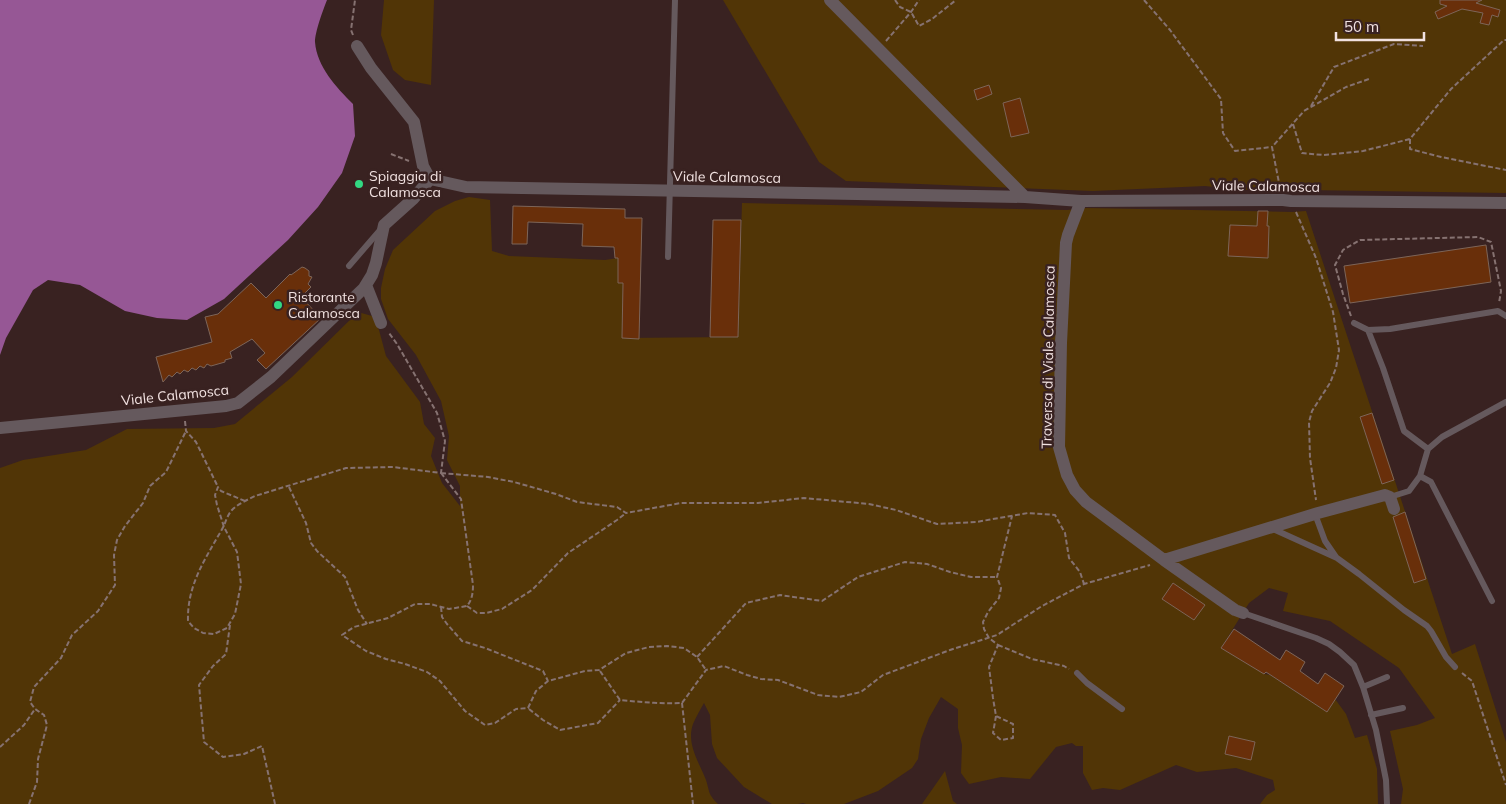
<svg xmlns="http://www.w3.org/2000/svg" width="1506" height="804" viewBox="0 0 1506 804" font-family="Mulish,sans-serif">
<rect width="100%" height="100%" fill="#392221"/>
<path fill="#513506" d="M384,0H434L431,85L405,80L393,70L381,35Z
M723,0H1506V193L1306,190H1243L1205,186L1093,191L846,181L819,162Z
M469,197L490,200L492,251L509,256L605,260L618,258V282L623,283L622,338L738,337L742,203L1067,210L1087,208L1292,212L1306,211L1452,654L1475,644L1506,742V804H1401L1403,789L1390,731L1417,725L1435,718L1399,668L1330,621L1283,611L1288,593L1269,588L1249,603L1221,648L1264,674L1270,675L1327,712L1335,699L1346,714L1355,738L1367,735L1377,769L1378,804H1260L1267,795L1275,790L1273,780L1236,768L1197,772L1176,765L1120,790L1103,788L1092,790L1083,773V746H1076L1072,743L1056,747L1030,779L1001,777L969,784L961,773L962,745L958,728V709L941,697L929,718L921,739L918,759L912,768L878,791L844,804H806L803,803L798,804H772L744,787L717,758L712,744L710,715L704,703C700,710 696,717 693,724C686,744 699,762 706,780C710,793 708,794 718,804H0V468L23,460L86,450L127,429L214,428L235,424L292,377L358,312L372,316L379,330L386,356L420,402L424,424L435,438L431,456L442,483L460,506V486L447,460L449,436L441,401L416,355L388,319L381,299V288L385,269L393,250L435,211L455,201Z
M945,771L953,801L957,804H922Z"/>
<path fill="#965795" d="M0,0H327C323,10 315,32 315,42C317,67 336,87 353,104L355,136L342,173L318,207L288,240L224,299L187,320L157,318L125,311L80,285L48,280L33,290L6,338L0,355Z"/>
<path fill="#692f0a" stroke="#7d6559" d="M1440,0H1482L1476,3L1500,10L1498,17L1492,15L1489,25L1480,23L1483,13L1462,9L1438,19L1435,12L1447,6L1440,4Z
M989,85L992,94L977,100L974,90Z
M1020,98L1029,133L1011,137L1003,103Z
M513,206L625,209V218H642L639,339L622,338L623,283H618V258H615L614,247L582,246L583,224L528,222L527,244H512Z
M1258,211H1268L1267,226H1269L1268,258L1228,256L1230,225L1257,226Z
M713,220H741L738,337H710Z
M1486,245L1491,282L1350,303L1344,266Z
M302,267L305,268L309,271V276L312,277L308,284L311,287L301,297L321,318L266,369L257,360L265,353L252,339L230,352L232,358L225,360V362L211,366L207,364L204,368L200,366L196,370L192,368L188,372L184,370L180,374L177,372L172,377L169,375L163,382L156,357L212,342L205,317L218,314L251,283L266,298L290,274L291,275Z
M1372,413L1394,480L1382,484L1360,417Z
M1405,512L1426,579L1414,583L1393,517Z
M1173,583L1205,605L1194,620L1162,599Z
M1234,629L1280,660L1286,650L1305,662L1300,671L1318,684L1325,673L1344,686L1327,712L1266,672L1264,674L1221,648Z
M1229,736L1255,742L1251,760L1225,754Z"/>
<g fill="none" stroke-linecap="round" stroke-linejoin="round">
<path stroke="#867271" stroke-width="2" stroke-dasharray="5 2.5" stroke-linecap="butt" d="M895,0L900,7L911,12L919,26L932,19L956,0
M1144,0L1170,30L1221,99L1223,133L1235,151L1272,147
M353,35L351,30L355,0
M886,41L911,12L919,0
M1311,106L1334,67L1394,44L1423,46
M1293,124L1302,153L1323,155L1363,151L1410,139L1451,89L1504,40H1506
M1410,139V149L1441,157L1506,170
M391,154L409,161
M1280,188L1272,147L1304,111L1346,87L1369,79
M1296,212L1316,258L1333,312L1339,350L1336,368L1330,383L1312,411L1309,422L1310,458L1316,500
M1351,316L1343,294L1335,265L1343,250L1360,240L1478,237L1491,242L1501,291L1499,303
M185,421L186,431L196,442L218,487
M441,473L461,499L473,585C473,593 472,600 467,606L449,609L430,604H415L388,618L354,627L342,635L366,651L386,659L405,664L427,672L440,681L465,711L485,725L495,723L516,709L528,708L536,691L548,681L585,671L599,670L626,653L649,647L667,646L684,648L697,657L706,670
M441,473L488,477L514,482L556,494L577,502L617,507L626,513L681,503H758L804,498L869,504L896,510L937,524L976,522L1028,513L1055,515L1065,533L1069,558L1080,572L1084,584
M289,487L306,523L311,543L317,551L345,577L358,610L367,624
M245,501L221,491L218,487L215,495L217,505L224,527L237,552L241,584L235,614L227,628L214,634L203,633L194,628L188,621C187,586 204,561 221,531C225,525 227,515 232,510C238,504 247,500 255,496L346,468L393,467L441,473L445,441L437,413L397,344L389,333
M467,606L477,613H486L502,609L532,590L568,553L617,520L626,513
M441,607L442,617L447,624L462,641L485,648L543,671L548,681
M230,625L226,654L213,666L199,685L204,742L223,757L244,754L262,746L275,804
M998,645L1032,659L1064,666L1069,669
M697,657L746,603L780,595L822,601L858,577L905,562L927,564L950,572L971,577H997
M600,671L620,700C641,702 661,704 682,703L706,670L724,666L747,675L761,679L778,680L818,695L839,697L861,692L883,675L950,650L997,635L1042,606L1084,584L1150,565
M1462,673L1472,681L1506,785
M682,703L693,804
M529,709L543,720L560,730L598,723L620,700
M996,716L993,733L1001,740L1013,738V724L996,716L993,698L989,667L998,645L989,638L984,629L983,622L988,612L999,598L1001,588L997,577L1012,516
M0,747L24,725L35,709
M29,804L37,782L38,759L47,725L44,715L35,709L30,702L34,687L61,658L72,635L98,611L115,585L114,555L117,540L125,526L143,503L150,486L166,472L186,431"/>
<path stroke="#65595d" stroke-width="6" d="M668,257L675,0
M349,266L381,229
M1354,323L1368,330L1390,329L1498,311L1506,316
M1368,330L1383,368L1404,431L1428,449
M1420,476L1431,482L1492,601
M1390,497L1409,491L1420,476L1428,449L1442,437L1506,402
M1315,514L1325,541L1336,557
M1273,529L1337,558L1359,574L1404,610L1427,626L1431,631L1446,657L1455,667
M1243,613L1316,638L1329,644L1340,652L1354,665L1363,687L1376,730L1386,780L1387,804
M1077,673L1087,683L1122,709
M1363,687L1387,677
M1371,715L1403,708"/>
<path stroke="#65595d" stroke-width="12" d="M830,0L1025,197
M357,46L371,68L414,122L423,166L430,179L466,187L1025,197L1081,201L1283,200L1291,201L1506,203
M1081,201L1068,235L1066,243L1061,343L1059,447L1067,475L1075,490L1086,502L1164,560L1235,610L1243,613
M366,285L381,323
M0,428L226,406L238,403L271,377L364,288L372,275L376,263L384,225L413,199L430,179
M1164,560L1318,513L1385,495L1390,497L1394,509"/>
</g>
<g fill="#32d882" stroke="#392221" stroke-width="2">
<circle cx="359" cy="184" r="5"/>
<circle cx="278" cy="305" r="5"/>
</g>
<g text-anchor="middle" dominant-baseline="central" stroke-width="5" stroke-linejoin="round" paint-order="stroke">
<g font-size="14" fill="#f1e1e0" stroke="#392221" text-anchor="start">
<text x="369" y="176">Spiaggia di<tspan x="369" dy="16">Calamosca</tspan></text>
<text x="288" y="297">Ristorante<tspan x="288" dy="16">Calamosca</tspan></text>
</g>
<g font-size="14" fill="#f1e1e0" stroke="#392221">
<text transform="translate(727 177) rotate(1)">Viale Calamosca</text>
<text transform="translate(1266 186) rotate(1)">Viale Calamosca</text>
<text transform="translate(1048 357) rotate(-89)">Traversa di Viale Calamosca</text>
<text transform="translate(175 395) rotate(-6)">Viale Calamosca</text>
</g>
</g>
<path d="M1336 32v8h88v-8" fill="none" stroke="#f1e1e0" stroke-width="2.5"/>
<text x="1344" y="32" font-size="15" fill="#f1e1e0" stroke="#392221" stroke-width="4" paint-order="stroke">50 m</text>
</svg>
